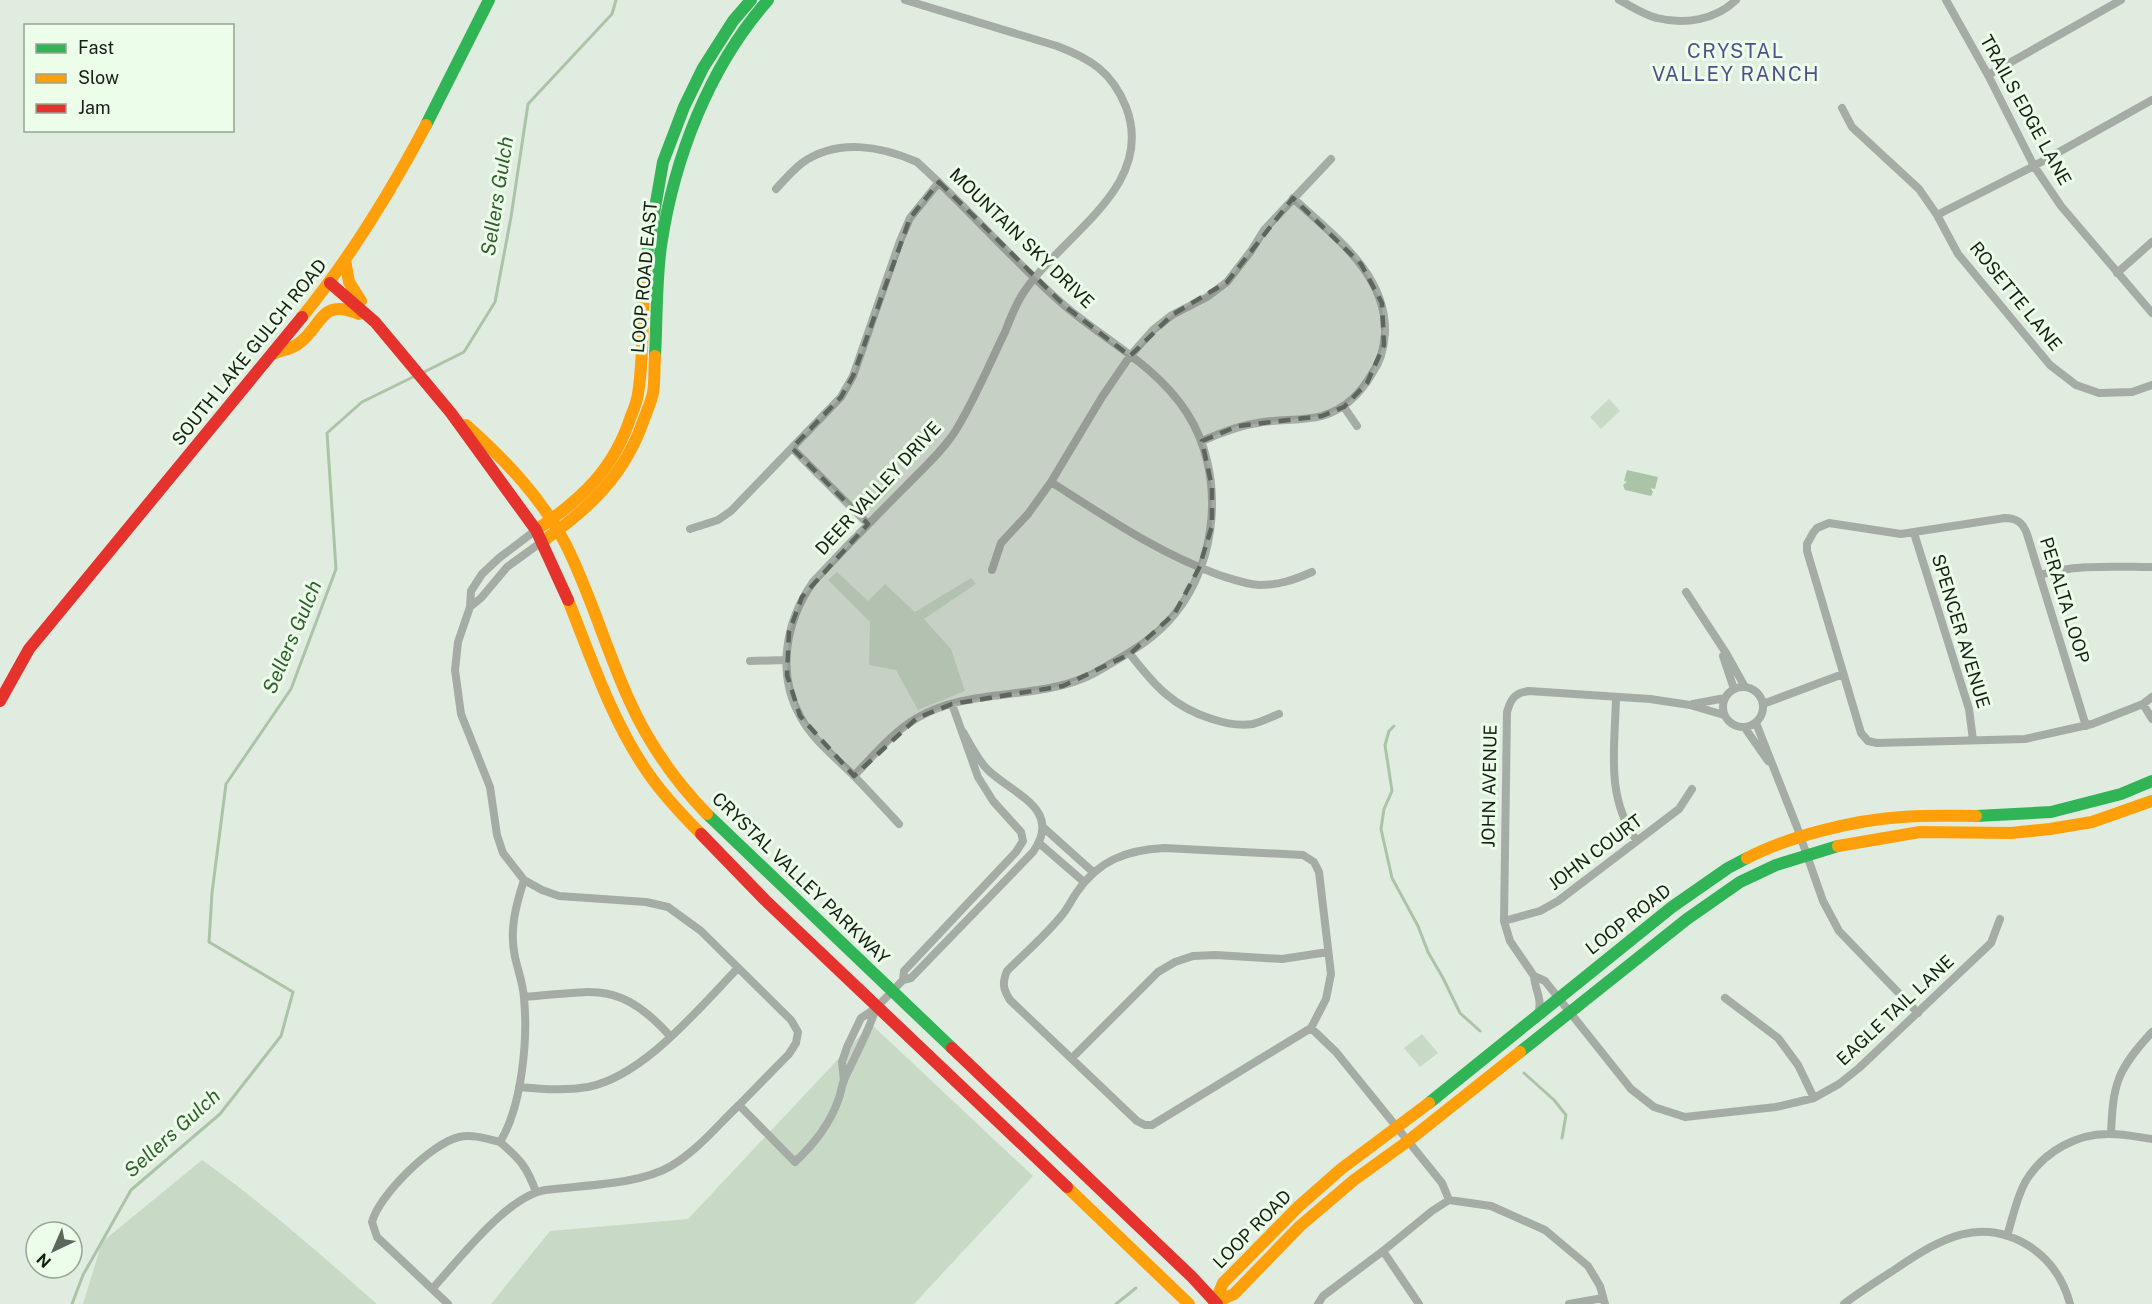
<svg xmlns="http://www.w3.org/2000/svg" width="2152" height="1304" viewBox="0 0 2152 1304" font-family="'Public Sans',sans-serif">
<rect width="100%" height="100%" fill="#e0ecdf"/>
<path fill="#c8dac6" d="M1609,399L1620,411L1601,429L1590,417Z
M837,572L868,601L885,584L915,612L971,578L976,584L924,619L951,649L965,691L918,710L896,670L869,665L870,622L828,580Z
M871,1024L1033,1176L914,1304H491L550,1231L688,1219Z
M1422,1034L1438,1053L1420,1067L1404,1048Z
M202,1160C264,1204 320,1254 377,1304H83L102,1242Z"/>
<path fill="#abc4a8" d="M1627,470L1658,477L1655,489L1651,488L1653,492L1651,496L1625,490L1623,485L1627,482L1624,481Z"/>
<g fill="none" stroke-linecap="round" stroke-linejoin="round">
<path stroke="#abc4a8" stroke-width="3" d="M424,372L464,352L495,302L511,217L528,104L612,14L616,0
M1394,726L1389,731L1385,745L1392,791L1384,809L1381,829L1392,878L1418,926L1428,952L1443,978L1460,1013L1480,1031
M1524,1073L1554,1100L1566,1115L1562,1138
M72,1304L83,1275L131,1190L220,1114L281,1036L293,992L209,942L212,893L226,784L291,689L336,569L327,433L362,402L415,376
M1116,1304L1136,1288"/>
<path stroke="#a5aca5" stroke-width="8" d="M1619,0C1631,6 1644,15 1657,18C1684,25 1716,20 1736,0
M1946,0L1988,75L2034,166L2061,206L2152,313
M1988,75L2121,0
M1842,108L1852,127L1919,189L1937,215L1958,254L2050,365L2076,385L2099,393L2132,392L2152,385
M776,189C784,180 793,170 802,163C837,138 881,146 917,162C968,208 1013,261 1065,306C1106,341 1157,366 1187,413C1225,472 1219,561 1174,615C1153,640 1132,651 1105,667C1098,671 1092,675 1084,678C1031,700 968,688 917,718C893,732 873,756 854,776
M1937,215L2034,166L2152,100
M2117,273L2152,242
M1344,407L1357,426
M1202,441C1222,432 1241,425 1263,422C1283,419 1303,421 1322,416C1346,409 1361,393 1373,372C1381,361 1384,347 1385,333C1387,273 1333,236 1293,198
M792,448L868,524
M1051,482C1106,517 1158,553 1219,575C1232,579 1245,584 1259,585C1279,585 1294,580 1312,572
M690,529L718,520L731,511L841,397L853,376L900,241L910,218L939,182
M1914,533L1969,709L1973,740
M992,570L1001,543L1028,514L1051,482L1102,397L1130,356L1153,330L1172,315L1207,297L1227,282L1251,251L1264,230L1331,159
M2040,575C2077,564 2114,567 2152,567
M1686,592L1726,653L1745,687
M470,607L481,598L507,567L543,541
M1130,654C1154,685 1173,707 1212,719C1224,723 1240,726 1253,724C1261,722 1271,717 1279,714
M1723,656L1734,689
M750,661L786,660
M1723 707a20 20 0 1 1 40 0a20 20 0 1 1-40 0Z
M1616,697C1615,748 1605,797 1637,841
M1693,704L1725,698
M1763,704L1843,674
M2143,704L2152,719
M1756,723L1797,827L1823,901L1839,931L1918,1013
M2086,726L2027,534C2023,523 2017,518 2005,518L1901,534L1829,523L1817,528L1813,533L1807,544V551L1861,733L1868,741L1877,743L2025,739L2092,724L2143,704L2152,697
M1745,728L1768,761
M899,824C883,807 868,790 852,774C834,756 812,739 800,716C776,672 786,621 813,582C843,550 874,518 905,487C922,469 943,451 956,430C975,399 989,365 1005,332C1010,319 1015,306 1022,295C1059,236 1157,188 1126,107C1112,72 1091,59 1057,46L905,0
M1044,828L1093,872
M1039,843L1084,882
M1164,848L1303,855L1314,862L1319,872L1331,974L1326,999L1311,1028L1152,1125H1145L1137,1121L1010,1000C1003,989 1002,983 1007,971C1025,953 1046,935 1062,915C1068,908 1072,899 1077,892C1099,860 1127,850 1164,848Z
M524,880L542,890L559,896L646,902L668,907L701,931L791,1020L798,1032L796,1043L789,1054L739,1105L795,1162C815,1143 830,1124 839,1098C841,1092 842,1085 844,1080C855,1056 868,1033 876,1008
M1504,921L1540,911L1558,901L1679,809L1692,789
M1534,976L1510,941L1504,921L1507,712C1511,698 1515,693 1529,691L1650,699L1690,705L1724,715
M903,980L904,971L1016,852L1023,841L1021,832L993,801L978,777L952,704
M524,997C593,992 619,979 670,1036
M1725,998L1778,1038L1798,1065L1814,1098
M1538,1014C1543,999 1535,991 1534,976L1545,981L1631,1089L1654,1107L1685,1117L1776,1107L1814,1098L1839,1084L1859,1068L1991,943L2000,919
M1311,1028L1336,1052L1442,1183L1449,1200
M1072,1058L1158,972L1175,962L1193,956L1216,955L1282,959L1328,952
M844,1081L842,1062L847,1047L861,1018L876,1008L903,980L911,978L1033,852C1063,810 1015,795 989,771C977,760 971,745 963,732
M519,1087C543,1089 565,1091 588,1087C644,1076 699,1008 738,968
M2111,1134C2113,1083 2117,1070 2152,1032
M500,1142C520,1159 527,1167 536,1192
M2007,1236C2013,1217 2017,1195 2027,1179C2045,1151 2078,1133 2110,1134C2124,1134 2138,1137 2152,1139
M1383,1251L1419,1304
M432,1289C459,1260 506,1197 545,1190C582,1185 639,1185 671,1166C697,1151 717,1126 739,1105
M448,1304L377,1237L372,1222C379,1195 432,1143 459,1137C474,1134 487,1139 500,1142C522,1106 528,1040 524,998C523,983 518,971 515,957C509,930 516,905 524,880L503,853L497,835L490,787L461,714L455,670L458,642L470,607L471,591L482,574L499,558L536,530
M1318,1304L1323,1296L1383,1251L1432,1211L1449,1200L1491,1206L1545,1230L1588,1266L1600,1286L1605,1304
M1569,1304L1603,1298
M1844,1304C1861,1291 1879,1280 1897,1268C1940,1239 1982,1214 2032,1248C2052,1262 2064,1281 2070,1304"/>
<path stroke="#30b455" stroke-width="12" d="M426,125L489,0
M646,260L663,162L684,107L703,68L733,21L751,0
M655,356C657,320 656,282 661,246C674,158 709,67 768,0
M707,814L952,1048
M1976,816L2051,812L2121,794L2152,781
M1520,1052L1687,919L1740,882L1776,865L1838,846
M1429,1103L1672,907L1728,868L1747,858"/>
<path stroke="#ff9f0a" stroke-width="12" d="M345,260L349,282L361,301
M302,317C350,258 390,193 426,125
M275,353C282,350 291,349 298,344C323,326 320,297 359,314
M466,425C504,459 541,497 565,543C591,594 606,650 630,702C649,744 675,781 707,814
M536,530C582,499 614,469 631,416C634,409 637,401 638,394C645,350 641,304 646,260
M543,541C590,508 625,475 644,419C647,411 651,402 653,393C655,381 654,368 655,356
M568,600C591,657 610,716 644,767C660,792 680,813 701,834
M1838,846L1920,832L2011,833L2050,829L2092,822L2152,801
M1747,858C1790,836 1854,820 1902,817C1926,815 1951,816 1976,816
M1067,1187L1189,1304
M1215,1302L1223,1283L1299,1206L1341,1169L1429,1103
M1214,1303L1234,1294L1300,1226L1354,1180L1408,1141L1520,1052"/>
<path stroke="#e5322d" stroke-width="12" d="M330,283L375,322L451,413L536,530L568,600
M0,701L29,649L302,317
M701,834L765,900L1067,1187
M952,1048L1192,1277L1217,1304"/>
</g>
<path fill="#5d665c" fill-opacity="0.2" stroke="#5d665c" stroke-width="4.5" stroke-dasharray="12 8" stroke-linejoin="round" d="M939,182L1066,307L1130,356L1172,315L1227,282L1293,198L1361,264L1382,303L1384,345L1367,383L1344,407L1322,416L1238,426L1202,441L1212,487V526L1199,568L1175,613L1130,654L1063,686L952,704L917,718L854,776L800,716L787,675L789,632L802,597L868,524L792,448L841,397L853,376L910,218Z"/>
<g text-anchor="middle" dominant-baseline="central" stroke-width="6" stroke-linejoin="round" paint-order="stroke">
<g font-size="18" fill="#161e15" stroke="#ecfeea">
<text transform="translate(2026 110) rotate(61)">TRAILS EDGE LANE</text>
<text transform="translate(1022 238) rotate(44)">MOUNTAIN SKY DRIVE</text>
<text transform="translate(644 277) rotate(-85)">LOOP ROAD EAST</text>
<text transform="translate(2016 296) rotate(51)">ROSETTE LANE</text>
<text transform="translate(249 352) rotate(-51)">SOUTH LAKE GULCH ROAD</text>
<text transform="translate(878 488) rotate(-47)">DEER VALLEY DRIVE</text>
<text transform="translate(2065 600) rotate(73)">PERALTA LOOP</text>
<text transform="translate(1961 631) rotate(73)">SPENCER AVENUE</text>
<text transform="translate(1489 786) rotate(-89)">JOHN AVENUE</text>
<text transform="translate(1595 852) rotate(-37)">JOHN COURT</text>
<text transform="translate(801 878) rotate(44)">CRYSTAL VALLEY PARKWAY</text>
<text transform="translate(1628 919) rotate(-38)">LOOP ROAD</text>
<text transform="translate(1895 1010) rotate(-43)">EAGLE TAIL LANE</text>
<text transform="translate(1252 1229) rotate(-45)">LOOP ROAD</text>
</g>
<g font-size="20" letter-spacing="1.5" fill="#534d8b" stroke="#ecfeea">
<text x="1736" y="51">CRYSTAL<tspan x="1736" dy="23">VALLEY RANCH</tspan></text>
</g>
<g font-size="20" font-style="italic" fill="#325e2f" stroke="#ecfeea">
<text transform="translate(497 196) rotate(-81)">Sellers Gulch</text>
<text transform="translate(292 637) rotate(-67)">Sellers Gulch</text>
<text transform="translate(172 1133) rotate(-42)">Sellers Gulch</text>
</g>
</g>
<rect x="24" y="24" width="210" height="108" fill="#ecfeea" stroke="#96a495" stroke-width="1.5"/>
<rect x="36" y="44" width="30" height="9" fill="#30b455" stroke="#96a495" stroke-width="1.5"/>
<text x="78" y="54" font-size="18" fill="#161e15">Fast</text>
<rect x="36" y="74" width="30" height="9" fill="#ff9f0a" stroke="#96a495" stroke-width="1.5"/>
<text x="78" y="84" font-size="18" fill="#161e15">Slow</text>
<rect x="36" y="104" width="30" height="9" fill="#e5322d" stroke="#96a495" stroke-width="1.5"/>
<text x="78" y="114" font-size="18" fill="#161e15">Jam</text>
<g transform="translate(54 1250) rotate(224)"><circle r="28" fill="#ecfeea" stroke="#96a495" stroke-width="1.5"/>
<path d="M0-4.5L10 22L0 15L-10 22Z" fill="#5d665c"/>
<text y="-9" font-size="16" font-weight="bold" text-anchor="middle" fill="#161e15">N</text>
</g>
</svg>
